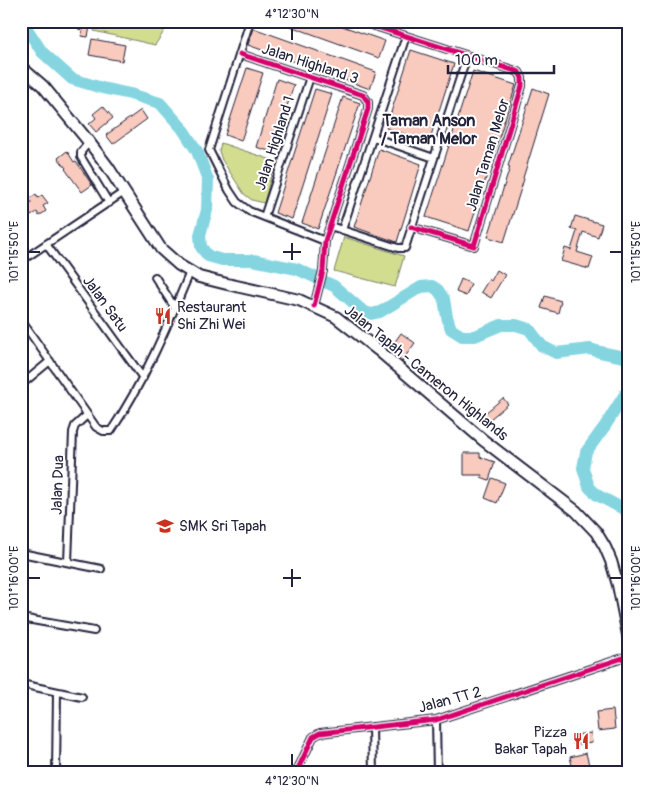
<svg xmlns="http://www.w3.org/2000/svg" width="650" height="794" viewBox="0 0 650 794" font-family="Pangolin,sans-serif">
<rect width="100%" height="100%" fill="#fff"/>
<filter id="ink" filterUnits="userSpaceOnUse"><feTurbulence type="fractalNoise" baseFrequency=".02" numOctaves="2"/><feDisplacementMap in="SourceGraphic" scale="10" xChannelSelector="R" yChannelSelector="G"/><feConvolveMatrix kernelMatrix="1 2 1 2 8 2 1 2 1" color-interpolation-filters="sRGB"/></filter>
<g filter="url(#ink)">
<path fill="#d2dd90" stroke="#7a8066" d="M96,21H168L165,30L155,45L94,31Z
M221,143L275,161L264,203L252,200L244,194L222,160L219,151Z
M344,237L404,256L395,287L334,271Z"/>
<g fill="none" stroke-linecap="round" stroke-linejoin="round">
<path stroke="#85d5e0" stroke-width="12" d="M22,21L42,52L72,79L102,88L130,94L160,103L182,128L197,151L208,180L207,210L200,235L201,247L208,256L222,260H253L297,269L334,286L363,311L371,314L380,312L421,287L432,286L438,290L444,299L447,317L451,329L462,336H475L501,325H516L529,329L542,346L556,353L590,349L600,352L629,358
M629,388L605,426L586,452L583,468L589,487L597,495L629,512"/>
</g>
<path fill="#f9cabe" stroke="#22223b" d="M80,21L91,22L88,37L81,36L83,30L78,29Z
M276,21H328L385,41L379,58Z
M253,28L376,72L370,89L248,45Z
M92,39L125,45L122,61L89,55Z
M411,50L454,64L429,142L386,128Z
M247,68L263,73L241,141L225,135Z
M473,71L516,85L469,231L426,217Z
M277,79L294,85L272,152L256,147Z
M533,88L549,94L523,178L524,179L504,242L488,237L510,167L508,166Z
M315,89L332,94L292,219L275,213Z
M343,97L360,103L318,229L302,223Z
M103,106L113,118L96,132L89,124L96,118L93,114Z
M141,110L147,119L113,144L106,135Z
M379,149L421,164L397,242L354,227Z
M67,151L74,162L76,161L92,185L82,192L65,169L66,168L58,158Z
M36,194L38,198L42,195L48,203L43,206L46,211L39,216L37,212L31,216L25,207L32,203L29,199Z
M575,216L602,224L598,237L583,232L577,252L593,257L589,269L561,261L565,248L571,250L577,231L571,229Z
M497,270L505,275L491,298L481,292L489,279L491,281Z
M461,279L471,284L466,296L456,292Z
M545,296L561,301L558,313L541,308Z
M401,333L415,343L402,361L389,350Z
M503,398L508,404L489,420L484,414Z
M464,453H480V457L495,462L489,480L481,477L482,475H464Z
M492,478L505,483L497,503L485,498Z
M613,710L615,729L598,731L596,712Z
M591,733L592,743L574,745L573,735Z
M586,753L591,773H574L570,757Z"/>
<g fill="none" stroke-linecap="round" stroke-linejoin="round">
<g stroke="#22223b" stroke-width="10">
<path id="street" d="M250,21L209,150L229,190L237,202L249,211L325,241
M359,21L519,72L522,78V86L474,246L411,227
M240,54L363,95L368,102V109L325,241L323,271L314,306
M373,137L434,158
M89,142L81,152V157L109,203
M264,217L310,77
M330,226L398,248H405L467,56
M342,230L406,36
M46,244L143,378
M21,261L124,192
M155,277L175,308
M21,320L96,427L103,431H111C144,382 167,327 190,272
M21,385L50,361
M21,553L101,569
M68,562L73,432L75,426L87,415
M21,618L94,631
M21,684L82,697
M436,720L437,773
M372,727L373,773
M56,773L57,692
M296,773L313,737L320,733L436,720L629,656"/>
</g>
<g stroke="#22223b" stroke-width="14">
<path id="primary" d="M21,67L43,86L89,142L108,167L161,249L179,265L199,277L227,284L299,300L336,317L378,350L483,440L576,511L596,532L605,547L611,561L618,585L629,640"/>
</g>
<use href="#street" stroke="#fff" stroke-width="6"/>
<use href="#primary" stroke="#fff" stroke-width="10"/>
<g stroke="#fff" stroke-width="8">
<path id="cycleway" d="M359,21L519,72L522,78V86L474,246L411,227
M240,54L363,95L368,102V109L325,241L323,271L314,306
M296,773L313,737L320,733L436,720L629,656"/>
</g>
<use href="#cycleway" stroke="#d6006c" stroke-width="5"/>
</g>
</g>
<path fill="none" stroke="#22223b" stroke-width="2" d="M292,28V40M292,243V260M28,252H40M283,252H301M610,252H622M292,569V587M28,578H40M283,578H301M610,578H622M292,754V766"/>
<defs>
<g id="restaurant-bare" transform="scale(1.35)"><path d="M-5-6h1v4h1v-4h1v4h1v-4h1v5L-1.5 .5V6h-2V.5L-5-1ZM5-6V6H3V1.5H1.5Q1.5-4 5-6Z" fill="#c8321e" stroke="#fff" stroke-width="2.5" paint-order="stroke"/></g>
<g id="school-bare" transform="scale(1.35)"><path d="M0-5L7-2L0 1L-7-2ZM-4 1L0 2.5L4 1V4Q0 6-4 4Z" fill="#c8321e" stroke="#fff" stroke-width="2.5" paint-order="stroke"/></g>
</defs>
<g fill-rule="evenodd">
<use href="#restaurant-bare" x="163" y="316"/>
<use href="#school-bare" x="165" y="526"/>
<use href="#restaurant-bare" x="581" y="741"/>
</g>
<g text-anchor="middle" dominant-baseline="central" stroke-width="4" stroke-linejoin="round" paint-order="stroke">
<g font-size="15" fill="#22223b" stroke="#fff">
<text transform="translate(310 64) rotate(18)">Jalan Highland 3</text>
<text transform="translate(275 143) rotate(-72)">Jalan Highland 1</text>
<text transform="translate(488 155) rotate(-73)">Jalan Taman Melor</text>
<text transform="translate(105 304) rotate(54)">Jalan Satu</text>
<text transform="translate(426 373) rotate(39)">Jalan Tapah - Cameron Highlands</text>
<text transform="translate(58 485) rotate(-88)">Jalan Dua</text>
<text transform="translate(450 700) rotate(-15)">Jalan TT 2</text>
</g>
<g font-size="15" fill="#22223b" stroke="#fff" text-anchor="start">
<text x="177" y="307">Restaurant<tspan x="177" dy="17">Shi Zhi Wei</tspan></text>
<text x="179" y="526">SMK Sri Tapah</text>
<text x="567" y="732" text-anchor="end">Pizza<tspan x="567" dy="17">Bakar Tapah</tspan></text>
</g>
<g font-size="16" font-weight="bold" fill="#22223b" stroke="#fff">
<text x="429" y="121">Taman Anson<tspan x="429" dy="18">/ Taman Melor</tspan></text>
</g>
</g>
<rect width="650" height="794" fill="none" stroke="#fff" stroke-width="55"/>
<path d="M448 65v8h106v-8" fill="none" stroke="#22223b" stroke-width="2.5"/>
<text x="455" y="65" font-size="15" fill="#22223b" stroke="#ffffff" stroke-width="4" paint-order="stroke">100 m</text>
<rect x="28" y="28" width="594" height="738" fill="none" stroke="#22223b" stroke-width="2"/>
<g font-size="12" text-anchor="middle" fill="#22223b">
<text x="292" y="18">4°12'30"N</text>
<text transform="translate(636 252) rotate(-90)" y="4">101°15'50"E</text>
<text transform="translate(14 252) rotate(-90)" y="4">101°15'50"E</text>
<text transform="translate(14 578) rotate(-90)" y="4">101°16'00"E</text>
<text transform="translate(636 578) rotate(-90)" y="4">101°16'00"E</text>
<text x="292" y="785">4°12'30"N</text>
</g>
</svg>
